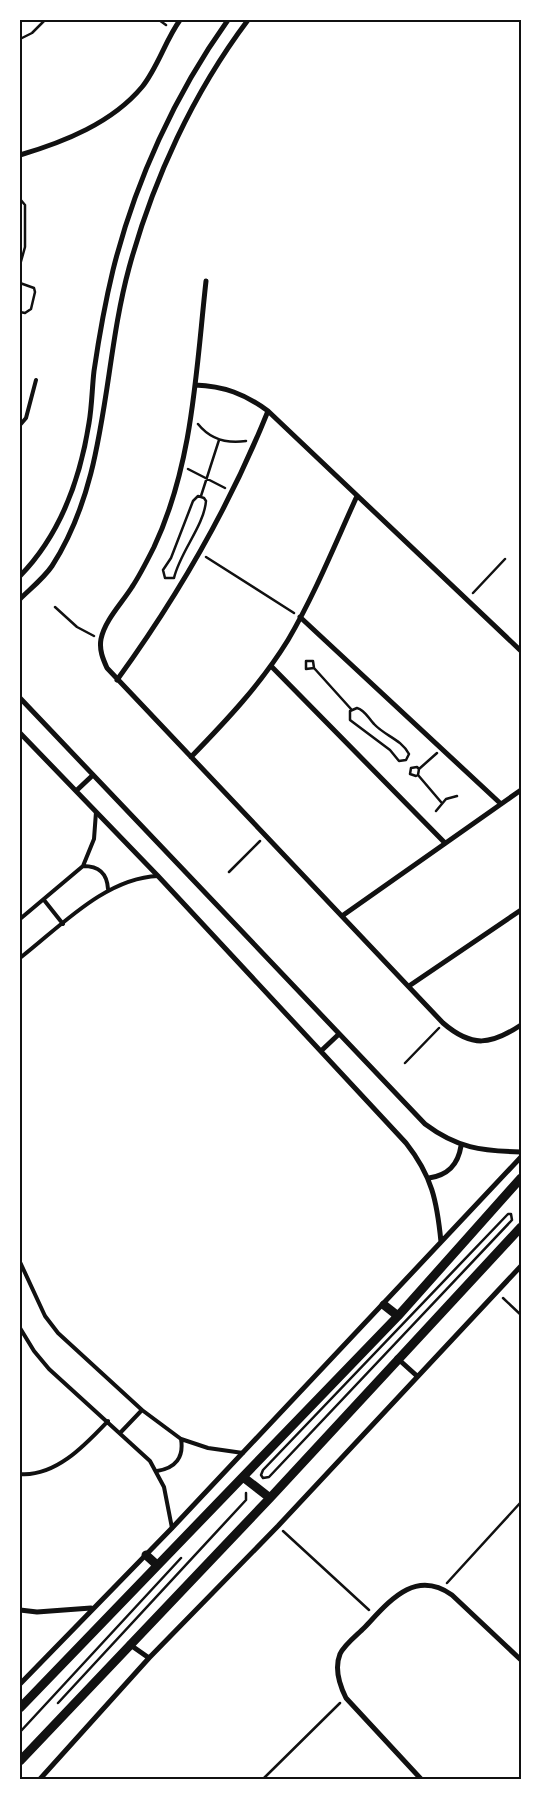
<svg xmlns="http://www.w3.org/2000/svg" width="541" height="1799" viewBox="0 0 541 1799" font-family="'Archivo Narrow',sans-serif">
<rect width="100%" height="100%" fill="#fff"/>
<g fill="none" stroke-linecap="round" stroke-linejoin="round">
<path stroke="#111" stroke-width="2.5" d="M159,20L166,25
M20,39L32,33L45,20
M20,199L25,205V247L20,265
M20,283L34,288L35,292L31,309L25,313L20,312
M198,424C210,439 226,444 246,441
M188,469L225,488
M198,496L204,498L206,501C204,526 180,552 174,578H165L163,570L171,558L193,501Z
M201,496L219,440
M206,557L294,613
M473,593L505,559
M55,607L77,627L94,636
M314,668L306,669V661H313L314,668L351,709
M357,708C365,710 368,718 374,724C385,736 401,739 409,754L406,760L399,761L390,750L350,720V711Z
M419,769L437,753
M418,775L416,776L410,774L411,768L417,767L419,769L418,775L441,802
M436,811L446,799L457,796
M229,872L260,841
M405,1063L439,1028
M508,1214H511L512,1220L269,1477L263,1478L261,1475L263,1470Z
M503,1298L521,1315
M283,1531L369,1610
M447,1583L521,1502
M58,1703L246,1500V1493
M20,1732L181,1558
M263,1779L340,1703"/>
<path stroke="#111" stroke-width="4" d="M20,425L26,418L36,380
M83,866C99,866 107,873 108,889
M44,900L63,924
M20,919L83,866L94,839L96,812
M20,958C60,927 105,878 158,876
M20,1262L45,1316L58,1333L142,1410L181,1439L208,1448L243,1453
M20,1328L34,1351L49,1369L150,1461L164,1487L172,1528
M121,1432L142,1410
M157,1471C176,1468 184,1457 181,1439
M20,1474C56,1477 86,1444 108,1421"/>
<path stroke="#111" stroke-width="5" d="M20,155C64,142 112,123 142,87C158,67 165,41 180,20
M206,281C196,371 193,464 154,547C147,561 140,575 132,587C122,603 105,620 101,639C99,650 103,659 107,668L443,1023C472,1048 491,1045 521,1025
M195,385C224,386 245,394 268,411L521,651
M20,576C60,535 80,480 89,423C92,406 92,388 94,371C99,337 105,303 113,270C135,182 175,94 228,20
M20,599C30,589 44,578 52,566C109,478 102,367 129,268C153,180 193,93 248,20
M300,617L501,804
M271,666L445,843
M117,680C178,596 229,508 268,411
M20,698L425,1124C457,1148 481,1151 521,1152
M20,733L158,876L406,1143C432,1176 437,1201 441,1242
M191,757C226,721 261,684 288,640C315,594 335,544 357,496
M76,791L93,775
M342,916L521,790
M409,986L521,910
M321,1051L339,1034
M429,1178C448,1175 458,1165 461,1146
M397,1358L417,1376
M20,1610L37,1612L91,1608
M129,1644L149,1658
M20,1684L172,1528L521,1157
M40,1779L149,1658L278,1526L521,1266
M421,1779L346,1698C339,1684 334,1669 340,1654C344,1645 357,1635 364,1628C388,1603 414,1568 452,1595L521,1660"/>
<path stroke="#111" stroke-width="9" d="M384,1305L398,1316
M243,1477L270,1498
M146,1555L157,1565
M20,1708L398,1316L521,1178
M20,1761L270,1498L521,1227"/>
</g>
<rect width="541" height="1799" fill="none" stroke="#ffffff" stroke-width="42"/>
<rect x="21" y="21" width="499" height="1757" fill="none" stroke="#111" stroke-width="2"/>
</svg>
